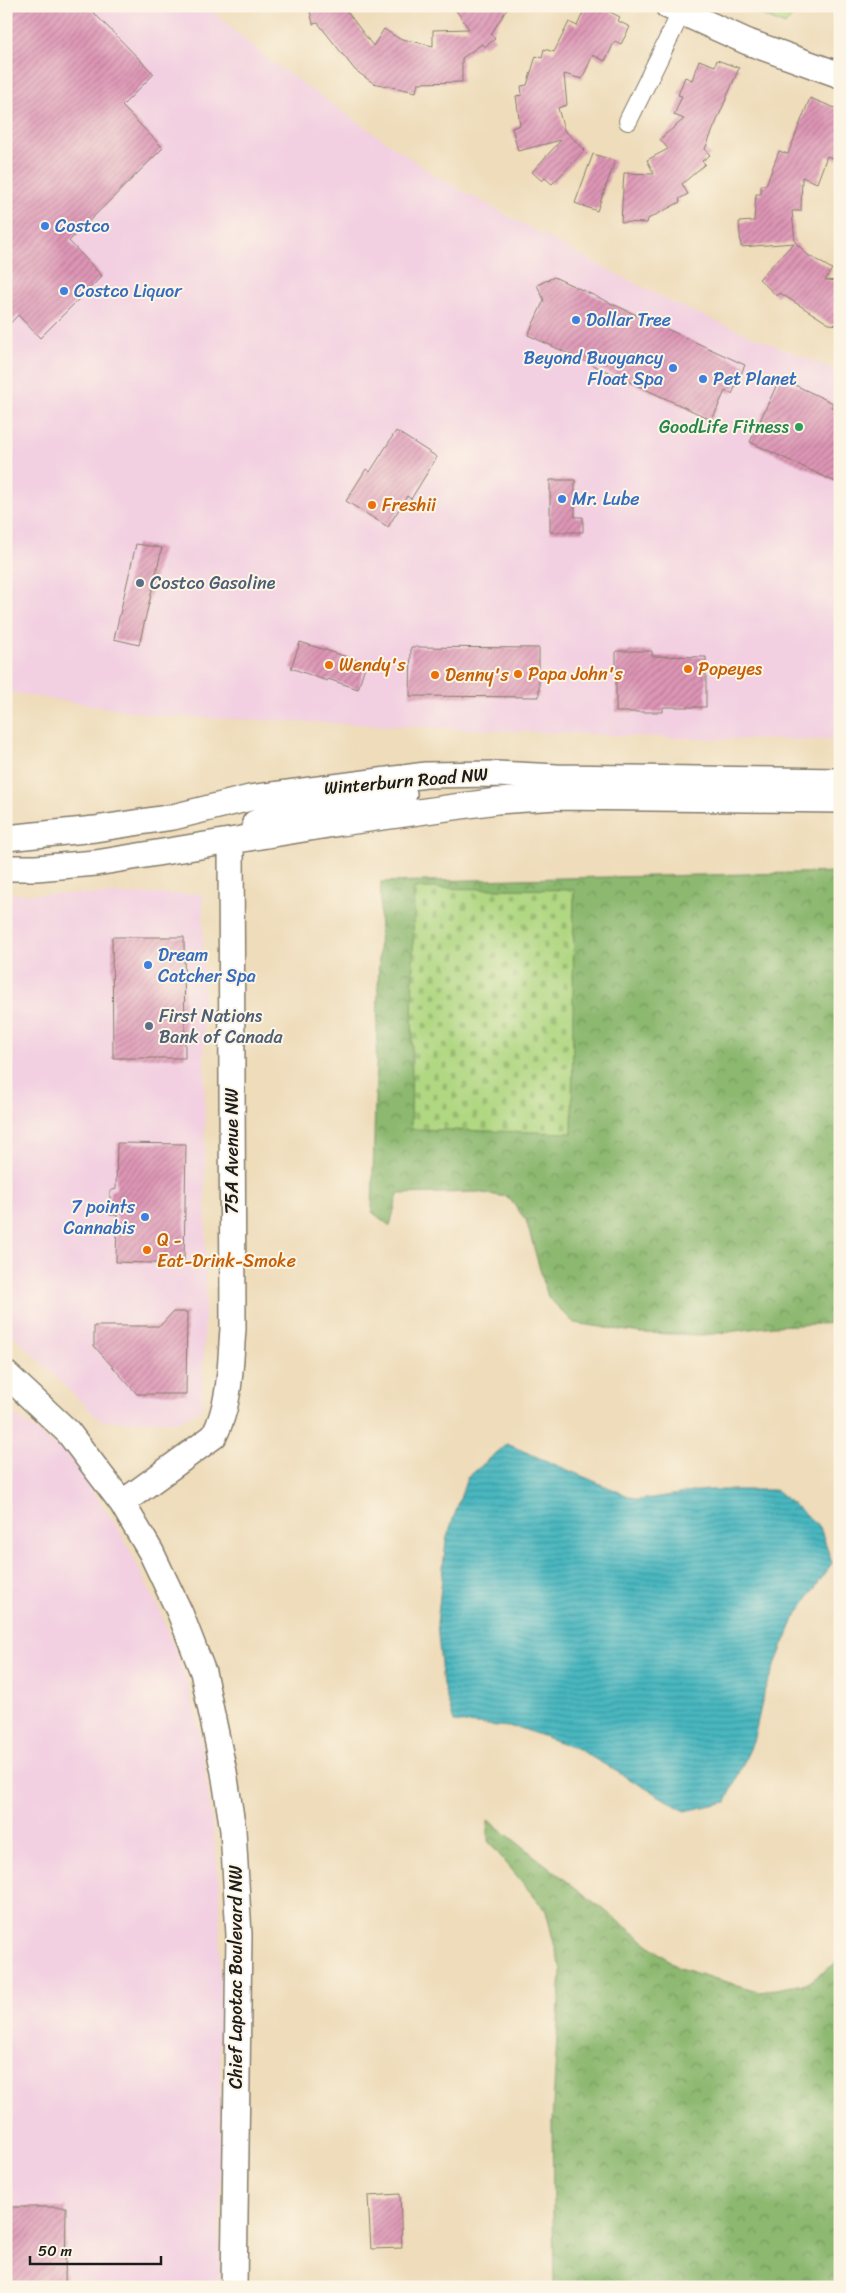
<svg xmlns="http://www.w3.org/2000/svg" width="846" height="2293" viewBox="0 0 846 2293" font-family="Sriracha,sans-serif">
<defs>
<pattern id="forest-crowns" width="20" height="18" patternUnits="userSpaceOnUse" patternTransform="scale(1.25)"><rect width="20" height="18" fill="#8cb870"/><path d="M2 6a3 3 0 1 1 6 0M12 15a3 3 0 1 1 6 0" fill="none" stroke="#72955b"/></pattern>
<pattern id="cemetery-stones" width="16" height="16" patternUnits="userSpaceOnUse" patternTransform="scale(1.25)"><rect width="16" height="16" fill="#b0d782"/><path d="M2 7V4a2 2 0 0 1 4 0v3zM10 15v-3a2 2 0 0 1 4 0v3z" fill="#97b870"/></pattern>
<pattern id="park-crowns" width="20" height="18" patternUnits="userSpaceOnUse" patternTransform="scale(1.25)"><rect width="20" height="18" fill="#b0d782"/><path d="M2 6a3 3 0 1 1 6 0M12 15a3 3 0 1 1 6 0" fill="none" stroke="#97b870"/></pattern>
<pattern id="water-rules" width="6" height="5" patternUnits="userSpaceOnUse" patternTransform="scale(1.25)"><rect width="6" height="5" fill="#48b7c0"/><path d="M0 2.5h6" fill="none" stroke="#3b949b"/></pattern>
<pattern id="building-hatch" width="6" height="6" patternUnits="userSpaceOnUse" patternTransform="scale(1.25)"><rect width="6" height="6" fill="#de96b6"/><path d="M-1 1l2-2M0 6l6-6M5 7l2-2" fill="none" stroke="#b37a93"/></pattern>
</defs>
<rect width="100%" height="100%" fill="#fcf5e5"/>
<filter id="ink" filterUnits="userSpaceOnUse"><feTurbulence type="fractalNoise" baseFrequency=".02" numOctaves="2"/><feDisplacementMap in="SourceGraphic" scale="10" xChannelSelector="R" yChannelSelector="G"/><feConvolveMatrix kernelMatrix="1 2 1 2 8 2 1 2 1" color-interpolation-filters="sRGB"/></filter>
<filter id="wash" filterUnits="userSpaceOnUse"><feTurbulence type="fractalNoise" baseFrequency=".0096" numOctaves="4" result="noise"/><feDisplacementMap in="SourceGraphic" scale="20" xChannelSelector="R" yChannelSelector="G"/><feGaussianBlur stdDeviation="1.12" result="paint"/><feColorMatrix in="noise" values="0 0 0 0 0 0 0 0 0 0 0 0 0 0 0 0 0 1.4 0 .05"/><feComposite in="paint" operator="in"/></filter>
<g filter="url(#wash)">
<rect width="100%" height="100%" fill="#eedcba"/>
<path fill="#f2cfe1" d="M6,6H206L266,58L437,177L578,254L677,305L840,372V740L702,739L162,716L6,692Z
M6,894H203L206,1291L201,1410L178,1421H101L6,1328Z
M6,1408L68,1455L121,1533L159,1609L184,1673L197,1721L203,1754L220,1885V2287H6Z"/>
<path fill="url(#forest-crowns)" stroke="#546a46" d="M840,872V1323L773,1326L705,1335L641,1333L574,1323L548,1297L526,1220L508,1197L476,1192L398,1194L390,1226L372,1212L381,882Z
M488,1820L679,1968L761,1992L808,1983L840,1960V2287H554L552,2121L561,1971L546,1911L488,1841Z"/>
<path fill="url(#cemetery-stones)" stroke="#667a4f" d="M414,888L574,890L572,1133L411,1129Z"/>
<path fill="url(#park-crowns)" stroke="#667a4f" d="M741,6H800L785,25Z"/>
<path fill="url(#water-rules)" stroke="#326a6e" d="M507,1444L638,1500L706,1490H776L820,1527L832,1563L794,1619L765,1689L753,1742L726,1802L685,1811L576,1748L520,1728L454,1722L443,1685L437,1624L446,1540L467,1478Z"/>
<g id="blocks">
<path fill="url(#building-hatch)" d="M6,6H87L154,74L122,106L163,148L69,241L102,276L40,338L18,315L6,328Z
M309,6H343L373,46L384,29L398,38L433,46V30L469,29L453,6H509L491,34L495,39L484,47L482,44L462,58V82L418,83L416,92L373,83L355,70L318,23L313,24Z
M586,6H598L620,17L618,21L630,27L621,44L615,41L605,61L593,55L582,79L564,74L567,105L558,108L564,130L585,150L552,184L545,178L542,181L532,172L561,140L518,151L512,128L520,125L516,96L522,95L521,86L527,85L536,56L542,58L544,49L554,52L569,22L577,26Z
M699,60L715,66L717,60L739,68L705,149L710,155L702,161L705,164L682,184L688,194L679,199L680,202L648,219L647,223L621,222L624,173L654,174L647,160L668,149L660,139L684,119L674,115L682,96L678,95L685,77L692,80Z
M810,98L840,110V153L837,160L827,156L817,183L802,177L801,211H792L795,242L808,255L832,269L825,280L840,281V325L829,324L780,293L777,296L759,279L794,243L741,247L739,222L754,221L756,194H761V185H766L779,151L788,154Z
M593,154L615,161L597,211L575,203Z
M554,277L745,365L732,394L725,391L712,420L528,335L544,300L537,285Z
M780,378L833,403L831,407L840,411V484L750,442Z
M396,431L437,457L411,499L407,496L388,527L346,501L366,469L370,472Z
M550,480H575V517H583V532H550Z
M136,544L162,548L139,645L114,639Z
M300,642L366,663L358,689L328,679L327,681L291,668Z
M411,647L539,648V697L410,696Z
M616,651H652V656L706,657V707H663V712H616Z
M112,937H184L185,1058H113Z
M117,1143L186,1144L184,1264L116,1262L117,1215H110V1191L116,1189Z
M173,1312H187L186,1394H137L94,1346V1326H160Z
M400,2194L402,2248L371,2249L368,2196Z
M6,2207H66L65,2287H6Z"/>
</g>
</g>
<g filter="url(#ink)">
<use href="#blocks" fill-opacity="0" stroke="#857c6b" stroke-width="1"/>
<g fill="none" stroke-linecap="round" stroke-linejoin="round">
<g stroke="#857c6b" stroke-width="20">
<path id="street" d="M628,121L681,13"/>
</g>
<g stroke="#857c6b" stroke-width="28">
<path id="secondary" d="M668,6L748,42L840,75
M255,823L293,812L404,794
M6,838L95,829L173,817L250,798L426,775L496,774L557,777L840,781
M6,868H36L96,863L340,823L497,801L556,797L840,800
M6,1374L68,1432L122,1503L151,1552L180,1613L203,1672L224,1772L233,1830L239,1935L234,2287
M122,1503L214,1436C231,1403 230,1365 233,1329L231,841"/>
</g>
<use href="#street" stroke="#fff" stroke-width="18"/>
<use href="#secondary" stroke="#fff" stroke-width="25"/>
</g>
</g>
<g fill="#3f7fe0" stroke="#fcf5e5" stroke-width="2">
<circle cx="45" cy="226" r="5"/>
<circle cx="64" cy="291" r="5"/>
<circle cx="576" cy="320" r="5"/>
<circle cx="673" cy="368" r="5"/>
<circle cx="703" cy="379" r="5"/>
<circle cx="562" cy="499" r="5"/>
<circle cx="148" cy="965" r="5"/>
<circle cx="145" cy="1217" r="5"/>
</g>
<circle fill="#2e9e5b" stroke="#fcf5e5" stroke-width="2" cx="799" cy="427" r="5"/>
<g fill="#e8710a" stroke="#fcf5e5" stroke-width="2">
<circle cx="372" cy="505" r="5"/>
<circle cx="329" cy="665" r="5"/>
<circle cx="688" cy="669" r="5"/>
<circle cx="518" cy="674" r="5"/>
<circle cx="435" cy="675" r="5"/>
<circle cx="147" cy="1250" r="5"/>
</g>
<g fill="#5c6f8a" stroke="#fcf5e5" stroke-width="2">
<circle cx="140" cy="583" r="5"/>
<circle cx="149" cy="1026" r="5"/>
</g>
<g text-anchor="middle" dominant-baseline="central" stroke-width="4" stroke-linejoin="round" paint-order="stroke">
<g font-size="18" fill="#366cbe" stroke="#fcf5e5" text-anchor="start">
<text x="55" y="226">Costco</text>
<text x="74" y="291">Costco Liquor</text>
<text x="586" y="320">Dollar Tree</text>
<text x="663" y="358" text-anchor="end">Beyond Buoyancy<tspan x="663" dy="21">Float Spa</tspan></text>
<text x="713" y="379">Pet Planet</text>
<text x="572" y="499">Mr. Lube</text>
<text x="158" y="955">Dream<tspan x="158" dy="21">Catcher Spa</tspan></text>
<text x="135" y="1207" text-anchor="end">7 points<tspan x="135" dy="21">Cannabis</tspan></text>
</g>
<g font-size="18" fill="#27864d" stroke="#fcf5e5" text-anchor="end">
<text x="789" y="427">GoodLife Fitness</text>
</g>
<g font-size="18" fill="#c56008" stroke="#fcf5e5" text-anchor="start">
<text x="382" y="505">Freshii</text>
<text x="339" y="665">Wendy's</text>
<text x="698" y="669">Popeyes</text>
<text x="528" y="674">Papa John's</text>
<text x="445" y="675">Denny's</text>
<text x="157" y="1240">Q -<tspan x="157" dy="21">Eat-Drink-Smoke</tspan></text>
</g>
<g font-size="18" fill="#4e5e75" stroke="#fcf5e5" text-anchor="start">
<text x="150" y="583">Costco Gasoline</text>
<text x="159" y="1016">First Nations<tspan x="159" dy="21">Bank of Canada</tspan></text>
</g>
<g font-size="18" fill="#1c1c1c" stroke="#fcf5e5">
<text transform="translate(406 781) rotate(-5)">Winterburn Road NW</text>
<text transform="translate(232 1151) rotate(-90)">75A Avenue NW</text>
<text transform="translate(236 1977) rotate(-90)">Chief Lapotac Boulevard NW</text>
</g>
</g>
<rect width="846" height="2293" fill="none" stroke="#fcf5e5" stroke-width="25"/>
<path d="M30 2256v8h131v-8" fill="none" stroke="#1c1c1c" stroke-width="2.5"/>
<text x="38" y="2256" font-size="15" fill="#1c1c1c" stroke="#fcf5e5" stroke-width="4" paint-order="stroke">50 m</text>
</svg>
